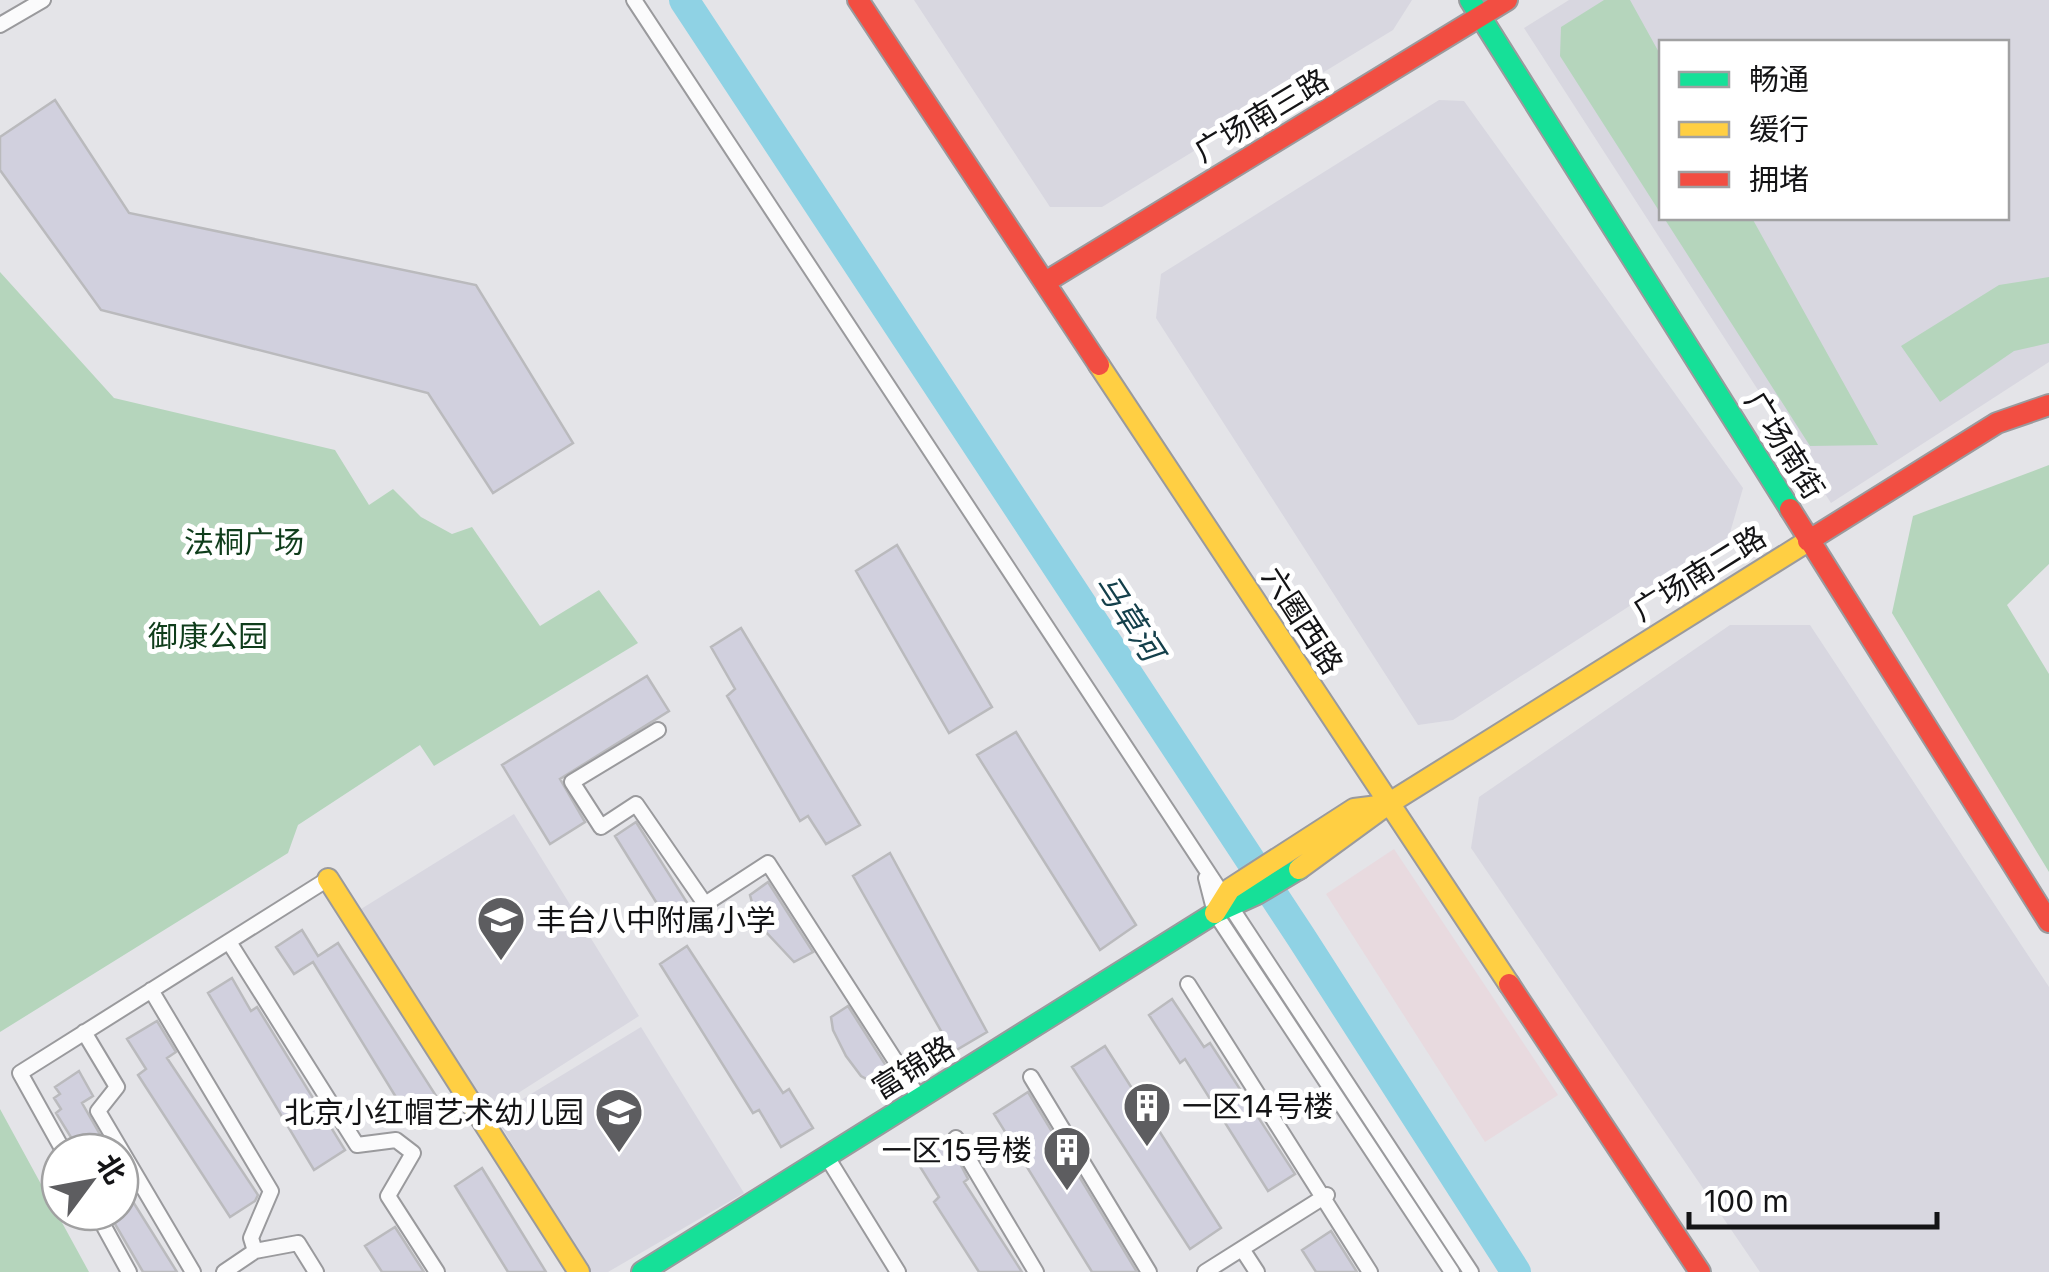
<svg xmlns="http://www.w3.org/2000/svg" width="2049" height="1272" viewBox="0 0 2049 1272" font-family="Inter,'Noto Sans SC',sans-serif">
<rect width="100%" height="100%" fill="#e4e4e8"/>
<path fill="#d8d7e0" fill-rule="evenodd" d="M914,0H1412L1393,30L1102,207H1050Z
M1569,0H2049V362L1831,503L1524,28ZM1662,42H2006V218H1662Z
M1439,100L1464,101L1743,488L1727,543L1453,720L1418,725L1156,318L1161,274Z
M1730,625H1810L2049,987V1272H1760L1471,848L1479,797Z
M514,814L639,1016L490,1111L361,909Z
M641,1027L744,1193L608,1272H591L495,1116Z"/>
<path fill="#e8dadf" d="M1394,849L1558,1095L1485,1142L1326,894Z"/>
<path fill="#b5d5bc" d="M1604,0H1630L1661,56V214L1560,56L1561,27Z
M1664,218H1752L1878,445L1810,446Z
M0,272L114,398L335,450L369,505L393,489L421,517L452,534L472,527L540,626L599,590L638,643L434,766L420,745L298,825L288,853L0,1032Z
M2049,277V343L2014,351L1940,402L1901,346L1999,285Z
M2049,465V564L2007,605L2049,674V872L1892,613L1913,516Z
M0,1109L89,1272H0Z"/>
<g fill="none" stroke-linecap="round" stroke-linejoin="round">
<path stroke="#8fd2e4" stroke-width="30" d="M684,0L1301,937L1516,1272"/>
</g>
<path fill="#d1d0de" stroke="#bababd" stroke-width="2.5" d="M55,100L129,213L476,285L573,443L493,493L428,393L101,310L0,170V137Z
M897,545L992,707L949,733L856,571Z
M741,628L860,825L826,844L808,816L800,821L727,696L735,689L711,647Z
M647,676L669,711L560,779L585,822L550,844L502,765Z
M1016,732L1136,925L1100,950L977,755Z
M636,822L693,912L671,926L615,836Z
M890,853L987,1032L953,1052L853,876Z
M768,882L813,952L794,962L766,932L753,906L750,895Z
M302,930L318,956L338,943L440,1102L410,1120L313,962L294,974L276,947Z
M687,946L783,1093L789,1089L813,1128L781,1147L759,1110L753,1113L660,964Z
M232,978L251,1011L257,1007L345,1150L314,1170L208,993Z
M1172,999L1204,1047L1210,1043L1295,1174L1268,1191L1185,1059L1180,1063L1149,1015Z
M848,1006L890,1072L872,1082L861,1076L846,1056L833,1030L831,1017Z
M157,1021L176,1052L167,1058L258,1195L255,1201L230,1217L138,1075L146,1069L127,1039Z
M1105,1046L1221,1228L1190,1249L1072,1067Z
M79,1071L93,1096L82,1103L110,1152H80L56,1113L61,1109L54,1098L60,1094L55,1087Z
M1028,1092L1137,1272H1092L994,1114Z
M946,1136L968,1179L964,1182L1022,1272H979L934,1202L939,1197L914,1157Z
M482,1168L546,1272H508L455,1186Z
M120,1181L177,1272H143L108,1212H120Z
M395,1227L424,1272H382L365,1246Z
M1331,1231L1357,1272H1316L1302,1250Z"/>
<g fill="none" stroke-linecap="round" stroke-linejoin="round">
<g stroke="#9a9a9d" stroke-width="18">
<path id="street" d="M634,0L1471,1272
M0,25L43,0
M658,730L572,782L601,827L636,804L705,904L768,863L920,1099
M1206,878L1215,913L1452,1272
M229,942L357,1145L396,1140L413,1153L388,1196L437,1272
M1188,984L1370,1272
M151,990L271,1191L251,1238L255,1251L298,1243L316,1272
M84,1032L117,1087L98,1111L193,1272
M1031,1077L1149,1272
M956,1138L1036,1272
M64,1152L20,1073L328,879
M827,1157L898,1272
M96,1212L129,1272
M1242,1249L1257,1272
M224,1272L255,1251
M1205,1272L1327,1195"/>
</g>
<g stroke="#9a9a9d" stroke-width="24">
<path id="fast" d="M1470,0L1790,509
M642,1272L1215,913L1257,894L1299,869"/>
</g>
<g stroke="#9a9a9d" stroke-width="24">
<path id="slow" d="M1099,365L1509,984
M1299,869L1388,804L1808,541
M328,879L579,1272
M1215,913L1230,889L1354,809L1386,805"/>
</g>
<g stroke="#9a9a9d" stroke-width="24">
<path id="jam" d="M858,0L1099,365
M1047,281L1507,0
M1790,509L2049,922
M1808,541L1997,423L2049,405
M1509,984L1700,1272"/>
</g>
<use href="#street" stroke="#fbfbfc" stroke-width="14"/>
<use href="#fast" stroke="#16e098" stroke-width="20"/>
<use href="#slow" stroke="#ffcf43" stroke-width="20"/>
<use href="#jam" stroke="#f24e42" stroke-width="20"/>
</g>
<defs>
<g id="school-pin" transform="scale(2.5)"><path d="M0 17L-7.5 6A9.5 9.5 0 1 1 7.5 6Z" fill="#5d5d60" stroke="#fff"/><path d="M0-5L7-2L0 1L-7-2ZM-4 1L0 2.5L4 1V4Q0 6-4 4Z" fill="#fff"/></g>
<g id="building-pin" transform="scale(2.5)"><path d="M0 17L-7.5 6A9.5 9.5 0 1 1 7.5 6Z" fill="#5d5d60" stroke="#fff"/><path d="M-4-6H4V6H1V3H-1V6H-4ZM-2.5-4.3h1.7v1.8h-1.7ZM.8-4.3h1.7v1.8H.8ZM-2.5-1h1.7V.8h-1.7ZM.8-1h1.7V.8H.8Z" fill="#fff"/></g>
</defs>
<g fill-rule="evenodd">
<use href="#school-pin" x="501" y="920"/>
<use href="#building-pin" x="1147" y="1106"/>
<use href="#school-pin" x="619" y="1112"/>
<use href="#building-pin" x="1067" y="1150"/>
</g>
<g text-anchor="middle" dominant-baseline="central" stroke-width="10" stroke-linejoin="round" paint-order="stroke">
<g font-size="30" fill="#141416" stroke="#fff">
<text transform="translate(1261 115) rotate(-31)">广场南三路</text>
<text transform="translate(1785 445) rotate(58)">广场南街</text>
<text transform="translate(1699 573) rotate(-32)">广场南二路</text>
<text transform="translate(1303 620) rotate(57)">六圈西路</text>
<text transform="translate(913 1067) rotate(-32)">富锦路</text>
</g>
<g font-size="30" fill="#0f3d1b" stroke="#fff">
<text x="244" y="542">法桐广场</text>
<text x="208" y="636">御康公园</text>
</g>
<g font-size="30" fill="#141416" stroke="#fff" text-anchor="start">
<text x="536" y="920">丰台八中附属小学</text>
<text x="1182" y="1106">一区14号楼</text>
<text x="584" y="1112" text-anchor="end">北京小红帽艺术幼儿园</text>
<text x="1032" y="1150" text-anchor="end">一区15号楼</text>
</g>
<g font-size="32" font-style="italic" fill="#14404b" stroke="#fff">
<text transform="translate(1129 617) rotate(57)">马草河</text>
</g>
</g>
<rect x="1659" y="40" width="350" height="180" fill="#ffffff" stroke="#a1a1a2" stroke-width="2.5"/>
<rect x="1679" y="72" width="50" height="15" fill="#16e098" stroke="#a1a1a2" stroke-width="2.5"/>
<text x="1749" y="90" font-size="30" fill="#141416">畅通</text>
<rect x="1679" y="122" width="50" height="15" fill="#ffcf43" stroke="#a1a1a2" stroke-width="2.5"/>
<text x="1749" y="140" font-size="30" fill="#141416">缓行</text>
<rect x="1679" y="172" width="50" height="15" fill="#f24e42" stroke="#a1a1a2" stroke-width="2.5"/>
<text x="1749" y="190" font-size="30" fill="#141416">拥堵</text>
<g transform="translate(90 1182) rotate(58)"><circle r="48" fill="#ffffff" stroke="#a1a1a2" stroke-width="2.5"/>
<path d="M0-8L18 38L0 25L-18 38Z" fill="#5d5d60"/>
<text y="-15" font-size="28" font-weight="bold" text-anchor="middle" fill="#141416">北</text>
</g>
<path d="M1689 1212v15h248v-15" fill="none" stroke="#141416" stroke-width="5"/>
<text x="1704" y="1212" font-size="30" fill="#141416" stroke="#ffffff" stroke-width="8" paint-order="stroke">100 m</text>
</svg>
